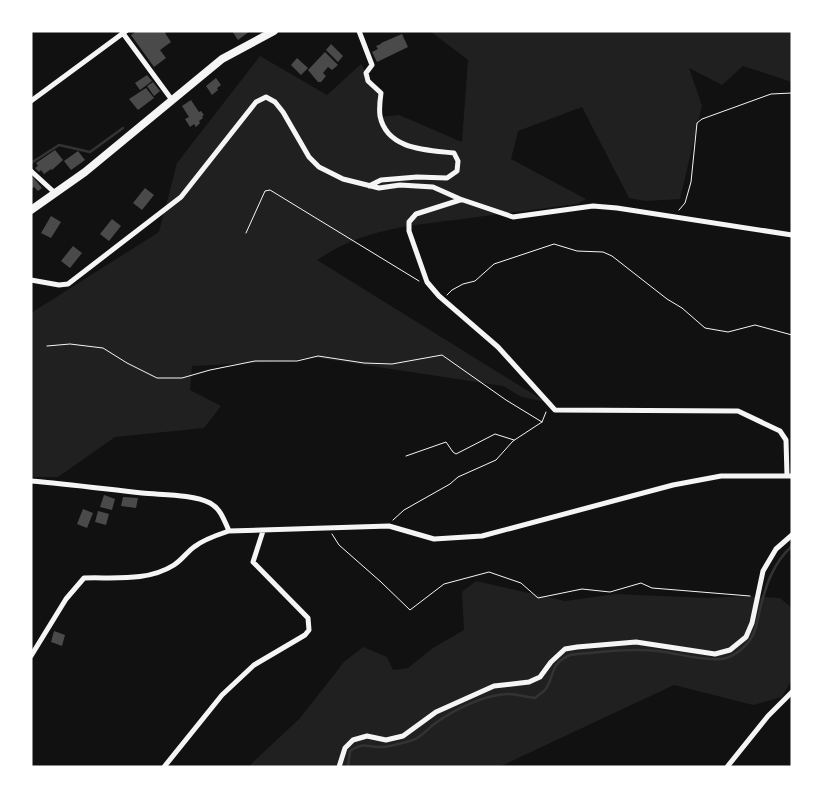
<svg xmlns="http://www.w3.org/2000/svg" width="823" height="798" viewBox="0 0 823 798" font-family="'Open Sans',sans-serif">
<rect width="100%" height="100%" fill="#111"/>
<path fill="#202020" d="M430,31H792V82L743,66L722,85L689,68L702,106L680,199L646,201L629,198L582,107L518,131L511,159L586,199L577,204C539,209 501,214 463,219C408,226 365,228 317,260L546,402L522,397L503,386L312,357L289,361L192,366L190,390L221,406L204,428L115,437L58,477H31V313L159,232L177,163L260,56L327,95L361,64L377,89L380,117L399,115L462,142L468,60Z
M476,581L565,601L616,594L707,598L748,596L780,598L792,608V679L782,697L753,705L674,685L499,767H248L300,718L344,662L363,647L387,657L393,670L408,668L433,648L464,630L462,592Z"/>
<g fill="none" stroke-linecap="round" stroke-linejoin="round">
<path stroke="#333" stroke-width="2.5" d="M31,163L59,145L90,152L123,128
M348,767L350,751C364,741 369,748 383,747C393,746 403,743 413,740C422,737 429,727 437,722C456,709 482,696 505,694C514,693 525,697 535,698C538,695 542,693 545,690C556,675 548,665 570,655C599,652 628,648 657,651C678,653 700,661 721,659C734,658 747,646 753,635C757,626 758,618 760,609C766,585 773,563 792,546"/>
</g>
<path fill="#4a4a4a" d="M137,31H167L165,33L171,42L160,50L166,58L154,67L131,35Z
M232,31H250L238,40Z
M402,34L408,47L377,62L372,52L378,49L376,46L381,44V43Z
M331,44L343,56L338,62L326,50Z
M325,52L338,65L332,70L328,67L323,73L326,76L321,82H318L308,70Z
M297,58L308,68L301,75L291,65Z
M147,75L152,81L140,90L135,83Z
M216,78L221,85L217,88L218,90L212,95L206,86Z
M153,82L160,91L154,96L147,86Z
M146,88L154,98L138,110L129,99Z
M191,100L199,112L201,111L204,115L202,116L203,118L199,121L200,123L196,127L194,124L190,127L185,119L189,117L182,106Z
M55,150L63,160L52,170L51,169L44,174L41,170L39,172L35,168L38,166L36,163Z
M78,151L85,160L71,170L64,161Z
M33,177L42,188L38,191L34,187L31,189V179Z
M145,188L154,195L142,210L133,203Z
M51,216L61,222L51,238L41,233Z
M112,219L121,226L109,241L100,234Z
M73,246L82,253L70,268L61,261Z
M104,495L115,499L112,510L100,507Z
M123,497L138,498L136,508L121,506Z
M83,509L93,513L87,528L77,524Z
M98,511L109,514L106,525L95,522Z
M54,631L65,635L62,646L51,642Z"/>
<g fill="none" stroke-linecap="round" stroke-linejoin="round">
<path stroke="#f5f5f5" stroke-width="1" d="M679,210L685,203L691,182L697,123L702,119L771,94L792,93
M246,233L265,191L270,190L419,281
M447,295L452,290L463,284L475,281L494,264L554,244L577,251L603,252L612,256L667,299L682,308L705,328L728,332L755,325L792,335
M47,346L70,344L103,348L127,363L157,378H182L210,370L255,361H297L318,356L364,363L392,364L442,355L506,400L542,422
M406,456L446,442L453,452L456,454L495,434L514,440
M393,520L404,510L450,484L458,477L496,460L513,441L542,422L546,412
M332,534L339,545L381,582L410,610L444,584L489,572L521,583L538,598L582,589L610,592L641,583L652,588L750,596"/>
<path stroke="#f5f5f5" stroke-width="5" d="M359,31L372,65L366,73L368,81L381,93C380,100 379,109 380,116C387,150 427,150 454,153L458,161L457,171L447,178L417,177L381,180L369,186
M122,32L172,100
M31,101L126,31
M31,171L55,193
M460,200L416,214L409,222V231L427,282L439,296L498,347L555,410L738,411L780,431L786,440L787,476
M31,280L59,285L68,284L181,197L256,102L266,97L275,102L283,112L309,157L319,167L343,179L379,188L400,185L433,187L460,199L513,217L593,206L617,208L792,235
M31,481C68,484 105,489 142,493C161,495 193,494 210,503C221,509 224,520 229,531
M31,656L66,599L84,578C114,577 147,582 174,565C182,560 187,552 194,547C204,539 217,535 229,531L389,526L434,539L482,536L673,485L721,476H792
M164,767L222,695L254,665L305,635L309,630L308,618L253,562L263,531
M339,767L345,748L353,740L367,736L386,740L403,736L436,712L494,686L529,682L540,677L551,662L565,649L577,647L636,642L715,654L730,650L746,637L752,623L763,571L776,549L792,535
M727,767L768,716L792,692"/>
<path stroke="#f5f5f5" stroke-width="8" d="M31,210L85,172L222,59L274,31"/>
</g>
<rect width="823" height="798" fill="none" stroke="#ffffff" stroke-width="65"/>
</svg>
